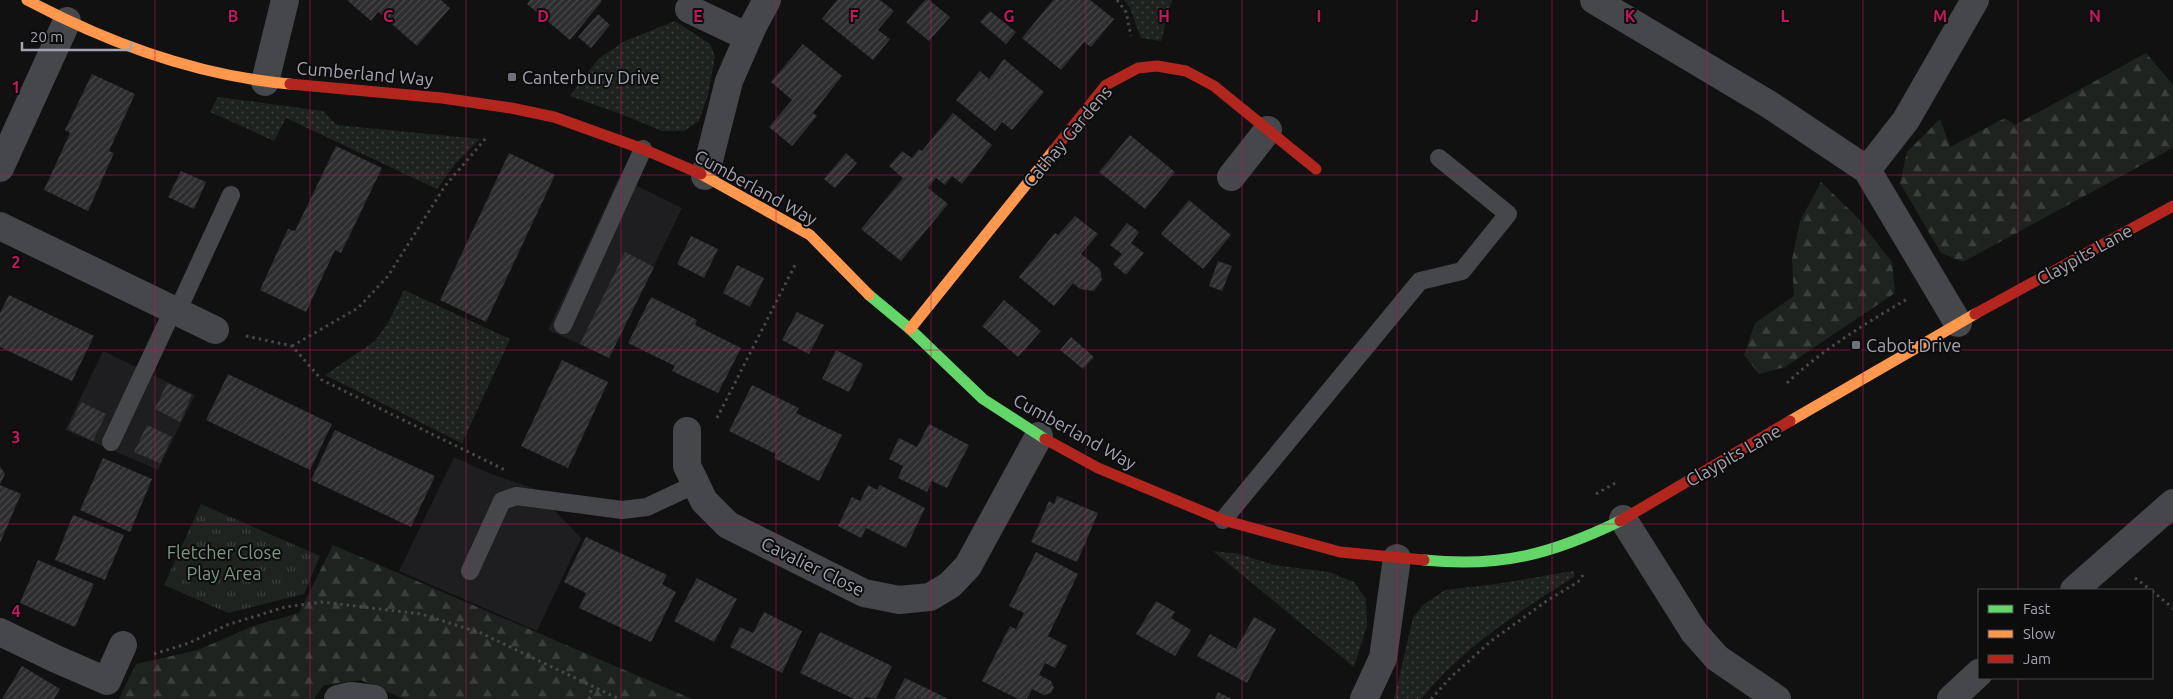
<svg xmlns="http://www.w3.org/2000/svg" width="2173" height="699" viewBox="0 0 2173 699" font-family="Ubuntu,sans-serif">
<defs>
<pattern id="grass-dots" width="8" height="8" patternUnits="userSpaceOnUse" patternTransform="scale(1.25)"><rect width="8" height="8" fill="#1e231f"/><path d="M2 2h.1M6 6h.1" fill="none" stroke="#3c403d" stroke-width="1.8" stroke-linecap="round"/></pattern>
<pattern id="forest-firs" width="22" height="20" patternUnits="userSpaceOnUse" patternTransform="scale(1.25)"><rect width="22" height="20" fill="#1e231f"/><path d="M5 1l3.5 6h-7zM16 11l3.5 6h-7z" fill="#3c403d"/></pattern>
<pattern id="park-tufts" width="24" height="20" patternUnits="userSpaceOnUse" patternTransform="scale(1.25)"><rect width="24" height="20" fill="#1e231f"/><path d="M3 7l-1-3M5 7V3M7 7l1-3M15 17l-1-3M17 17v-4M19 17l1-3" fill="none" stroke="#3c403d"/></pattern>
<pattern id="building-hatch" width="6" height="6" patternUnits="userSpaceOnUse" patternTransform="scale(1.25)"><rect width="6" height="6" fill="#2d2d2f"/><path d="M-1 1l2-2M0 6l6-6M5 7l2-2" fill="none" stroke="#48484b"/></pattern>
</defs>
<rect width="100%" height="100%" fill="#111112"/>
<path fill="#1e1e20" d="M619,177L682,208L609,358L548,330Z
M103,351L195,395L158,470L65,430Z
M454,457L491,474L533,488L581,538L537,631L399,571Z"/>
<path fill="url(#grass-dots)" d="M1124,0H1172L1161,41L1141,38L1130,8Z
M675,21L710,44L715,56L708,95L699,121L684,131H662L626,116L570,96L598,59L625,41Z
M218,97L323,111L337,125L480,139L455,164L437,189L286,118L274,141L210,112Z
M404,290L510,339L462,443L325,375L375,341L389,321Z
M1213,551L1239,554L1274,565L1329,572L1354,582L1366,599L1367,626L1354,667Z
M1573,571L1575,576C1519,612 1463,647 1421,699H1394L1413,618L1423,605L1445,590L1496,584Z"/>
<path fill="url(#forest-firs)" d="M2146,53L2173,85V148L1963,262L1941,253L1900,183L1907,152L1940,119L1950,147L2005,118L2015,125Z
M1821,182L1856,216L1892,262L1895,293L1785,367L1759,374L1744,355L1755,323L1794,296L1792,260L1800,221Z
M333,545L692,699H404L361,680L324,685L314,699H119L136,664L198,650L253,626L299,613Z"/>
<path fill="url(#park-tufts)" d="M201,504L320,556L304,594L228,613L164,585Z"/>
<path fill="url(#building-hatch)" d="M347,0H441L450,8L417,46L378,12L371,21Z
M530,0H601L602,1L570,40L527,4Z
M837,0H880L894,11L878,30L890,39L873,60L822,19Z
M925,0H929L950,17L929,41L906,22Z
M1053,0H1090L1114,19L1091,47L1084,42L1061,70L1022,38Z
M990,11L1016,32L1006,44L980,22Z
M598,14L610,25L591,48L578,37Z
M803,44L842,76L813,113L817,116L792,146L769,127L792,100L771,82Z
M1004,59L1044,92L1012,130L1002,122L995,131L956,100L980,71L989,79Z
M92,74L135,94L109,151L114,153L88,211L44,190L70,133L65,130Z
M953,113L992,145L962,184L952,176L945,185L936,178L928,188L948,204L901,261L861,229L903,178L889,166L902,151L912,158L919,149L922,151Z
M1130,135L1175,172L1145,209L1099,172Z
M336,146L382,168L341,253L335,250L306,312L260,290L288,229L295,231Z
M509,153L555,175L486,322L440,300Z
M846,153L857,163L835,188L824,179Z
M181,171L206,182L194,209L168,197Z
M1189,200L1231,235L1203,269L1161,234Z
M1075,216L1098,234L1081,254L1100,269L1102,280L1094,291L1080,289L1073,283L1054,306L1019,277L1055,233L1058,235Z
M1127,223L1139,232L1131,243L1144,253L1126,275L1113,264L1122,254L1110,245Z
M691,236L718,249L704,278L677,264Z
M625,252L654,267L609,358L580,344Z
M1218,261L1232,266L1222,291L1209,286Z
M737,265L764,278L750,307L723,293Z
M9,295L94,336L72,381L0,347V313Z
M651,297L697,320L695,325L741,348L718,393L672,371L675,366L628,343Z
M1004,300L1041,331L1018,357L982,326Z
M797,312L824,325L809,354L782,340Z
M1071,337L1094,357L1083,369L1060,350Z
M836,350L863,364L849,392L822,379Z
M562,360L608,382L568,468L521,446Z
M228,374L332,424L310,470L206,420Z
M167,383L192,395L180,422L155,409Z
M752,385L799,408L796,413L842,435L819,481L774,458L776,454L729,431Z
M81,402L106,414L93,441L68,429Z
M929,424L969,445L947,488L932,481L927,492L898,478L903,466L889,459L899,438L917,447Z
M147,425L172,437L160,463L134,452Z
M335,430L435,476L411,527L311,480Z
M103,458L152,479L130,532L80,510Z
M0,466L5,474L0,484Z
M0,485L21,494L0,543Z
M868,485L877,490L880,485L925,508L906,548L866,528L861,538L838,526L852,497L860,501Z
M1057,496L1098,513L1077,562L1031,542L1049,501L1054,504Z
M73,515L124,535L105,580L55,560Z
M586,537L667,575L662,584L676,592L651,642L579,608L586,593L564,582Z
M1036,552L1078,574L1048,636L1067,646L1055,668L1045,663L1039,675L1051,681L1054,688L1051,693L1044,695L1032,689L1027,699H1018L982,681L1010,626L1016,629L1024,613L1009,606Z
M38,560L94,584L75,627L20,603Z
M697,578L737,599L714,642L674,621Z
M1156,601L1175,612L1171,618L1191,630L1175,656L1136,634Z
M764,612L802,631L782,673L730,647L740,627L753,633Z
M1254,617L1276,629L1247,683L1197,656L1210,634L1236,649Z
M820,632L892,666L876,699L865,697L864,699H854L800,673Z
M22,666L60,689L54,699H2Z
M905,678L930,690L948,699H894Z
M1218,692L1232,699H1215Z"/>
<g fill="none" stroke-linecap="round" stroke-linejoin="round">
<path stroke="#48484b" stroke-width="3" stroke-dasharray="2.5 4" stroke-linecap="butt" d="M1117,0L1126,12L1131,36
M246,336L292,346L322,380L505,470
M292,346L358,308L388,276L445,186L486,138
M1787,383C1823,349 1865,324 1907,299
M717,418L795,265
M1596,494L1617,482
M2135,578L2151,590
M2152,591L2173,608
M154,654L189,643L227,625L285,607L322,602L421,614L481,633L619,699
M589,699L592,687
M1431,699L1451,677L1491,641L1548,600L1578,582L1583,575"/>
<path stroke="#46474a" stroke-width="18" d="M177,312L231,195
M563,325L643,149
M111,442L173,310
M1223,520L1420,281L1462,271L1508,214L1439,158
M470,571L502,501L516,496L622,510L647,507L696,484"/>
<path stroke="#46474a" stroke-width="28" d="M1594,0L1770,105L1867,170L1958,323
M689,9L748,37
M265,82L285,0
M0,168L67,21
M1867,170L1906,120L1975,0
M705,176L729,81L754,24L767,0
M1231,177L1268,130
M0,226L215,330
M687,431V466L690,472L704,501L728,525L864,593L899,600L930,597L950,585L968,566L1039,436
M1623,519L1694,632L1717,658L1777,699
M2074,590L2173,503
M0,632L56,659L107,681L123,645
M338,699L351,696L374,699
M1364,699L1383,658L1397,558
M1951,699L1979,673"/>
<path stroke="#63d668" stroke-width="11" d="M869,295L910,329L983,399L1045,439
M1424,560C1500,568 1552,554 1620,521"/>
<path stroke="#ff974d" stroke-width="11" d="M27,0C108,43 198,76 290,84
M701,174L810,235L869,295
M910,329L1054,150
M1790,421L1975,314"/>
<path stroke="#b3261e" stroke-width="11" d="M290,84L442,98L511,108L554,117L643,149L701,174
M1054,150L1106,85L1138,68L1157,66L1186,71L1214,86L1316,169
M1975,314L2173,206
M1045,439L1098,468L1223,520L1340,552L1424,560
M1620,521L1790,421"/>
</g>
<path fill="none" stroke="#c2185b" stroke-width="1" stroke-opacity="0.55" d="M155,0V699M310,0V699M466,0V699M621,0V699M776,0V699M931,0V699M1086,0V699M1242,0V699M1397,0V699M1552,0V699M1707,0V699M1863,0V699M2018,0V590M0,175H2173M0,350H2173M0,524H2173M2018,678V699"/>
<g fill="#717179" stroke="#0c0c0d" stroke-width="2">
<rect x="507" y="72" width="10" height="10" rx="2.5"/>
<rect x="1851" y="340" width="10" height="10" rx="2.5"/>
</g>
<g text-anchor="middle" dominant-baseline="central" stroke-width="4" stroke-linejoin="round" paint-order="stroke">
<g font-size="18" fill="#a4a5b1" stroke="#0c0c0d">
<text transform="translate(365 73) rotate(5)">Cumberland Way</text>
<text transform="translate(1067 136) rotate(-50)">Cathay Gardens</text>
<text transform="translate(756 187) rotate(29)">Cumberland Way</text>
<text transform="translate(2084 254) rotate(-29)">Claypits Lane</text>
<text transform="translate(1075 431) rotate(29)">Cumberland Way</text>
<text transform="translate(1733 455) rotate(-30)">Claypits Lane</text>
<text transform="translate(813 566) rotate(26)">Cavalier Close</text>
</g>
<g font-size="18" fill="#a4a5b1" stroke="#0c0c0d" text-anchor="start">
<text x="522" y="77">Canterbury Drive</text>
<text x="1866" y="345">Cabot Drive</text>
</g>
<g font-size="18" fill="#7c9a83" stroke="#0c0c0d">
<text x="224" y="552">Fletcher Close<tspan x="224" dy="21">Play Area</tspan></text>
</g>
</g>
<g font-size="16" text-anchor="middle" font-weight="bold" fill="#c2185b" stroke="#0c0c0d" stroke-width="4" stroke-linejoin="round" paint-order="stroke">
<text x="233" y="22">B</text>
<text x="388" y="22">C</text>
<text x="543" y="22">D</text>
<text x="698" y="22">E</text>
<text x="854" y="22">F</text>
<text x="1009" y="22">G</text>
<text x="1164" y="22">H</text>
<text x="1319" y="22">I</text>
<text x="1475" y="22">J</text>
<text x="1630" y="22">K</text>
<text x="1785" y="22">L</text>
<text x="1940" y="22">M</text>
<text x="2095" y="22">N</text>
<text x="16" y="93">1</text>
<text x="16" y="268">2</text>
<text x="16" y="443">3</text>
<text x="16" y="617">4</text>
</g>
<rect x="1978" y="589" width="175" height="90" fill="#0c0c0d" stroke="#49494f"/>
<rect x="1988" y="605" width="25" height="8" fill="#63d668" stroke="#49494f"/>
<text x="2023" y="614" font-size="15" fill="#a4a5b1">Fast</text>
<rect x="1988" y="630" width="25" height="8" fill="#ff974d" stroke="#49494f"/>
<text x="2023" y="639" font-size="15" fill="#a4a5b1">Slow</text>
<rect x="1988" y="655" width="25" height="8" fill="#b3261e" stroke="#49494f"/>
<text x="2023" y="664" font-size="15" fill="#a4a5b1">Jam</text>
<path d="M22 42v8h109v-8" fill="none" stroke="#a4a5b1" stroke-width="2.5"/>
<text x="30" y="42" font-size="15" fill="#a4a5b1" stroke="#0c0c0d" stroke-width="4" paint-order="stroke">20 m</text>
</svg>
